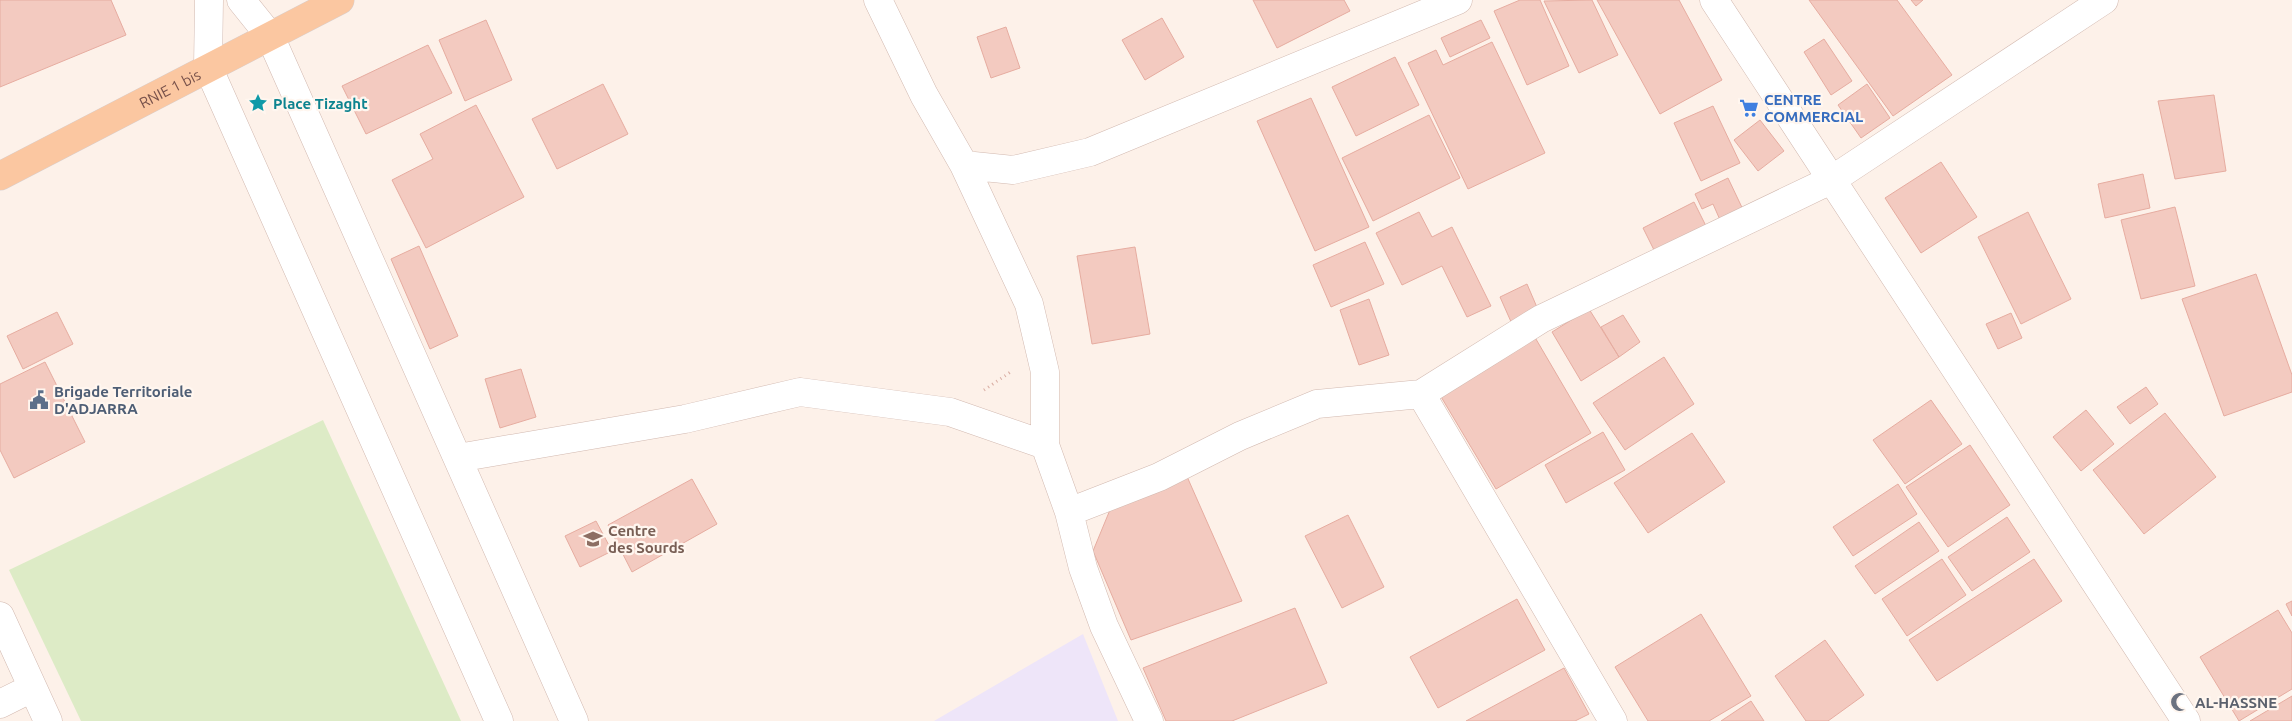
<svg xmlns="http://www.w3.org/2000/svg" width="2292" height="721" viewBox="0 0 2292 721" font-family="Ubuntu,sans-serif">
<rect width="100%" height="100%" fill="#fdf1e9"/>
<path fill="#eee5f9" d="M1083,634L1118,721H934Z"/>
<path fill="#ddebc6" d="M323,420L461,721H81L9,570Z"/>
<path fill="#f3cac0" stroke="#e6aca0" d="M0,0H111L126,35L0,87Z
M1253,0H1344L1350,11L1277,48Z
M1520,0H1540L1569,66L1527,85L1494,11Z
M1592,0L1618,55L1579,73L1544,1Z
M1597,0H1679L1722,80L1660,114Z
M1809,0H1897L1952,75L1893,116Z
M1911,0H1923L1916,6Z
M1162,18L1184,57L1145,80L1122,40Z
M486,20L512,80L465,101L439,40Z
M1481,20L1490,38L1450,57L1441,38Z
M1006,27L1020,68L991,78L977,37Z
M1824,39L1852,81L1831,95L1804,52Z
M1492,42L1545,153L1468,189L1408,63L1436,50L1443,65Z
M428,45L452,93L366,134L342,86Z
M1395,57L1419,105L1356,136L1332,87Z
M603,84L628,134L557,169L532,119Z
M1867,84L1890,118L1861,138L1838,105Z
M2214,95L2226,171L2175,179L2158,101Z
M1311,98L1369,227L1315,251L1257,121Z
M476,105L524,197L426,248L392,180L433,159L420,134Z
M1713,106L1740,163L1701,181L1674,123Z
M1429,115L1460,178L1373,221L1342,158Z
M1760,120L1784,151L1758,171L1734,140Z
M1941,162L1977,217L1921,253L1885,198Z
M2143,174L2150,208L2105,218L2098,184Z
M1728,178L1747,218L1724,229L1713,204L1702,209L1695,194Z
M1694,202L1707,228L1656,254L1643,228Z
M2175,207L2195,286L2141,299L2121,220Z
M1419,212L1432,237L1452,227L1491,306L1467,317L1442,266L1402,285L1376,233Z
M2028,212L2071,299L2021,324L1978,237Z
M1365,242L1384,284L1331,307L1313,265Z
M419,246L458,336L430,349L391,259Z
M1135,247L1150,334L1092,344L1077,256Z
M2256,274L2292,375V392L2224,416L2182,299Z
M1527,284L1539,312L1512,324L1500,297Z
M1369,299L1389,355L1359,365L1340,310Z
M1589,309L1619,357L1581,381L1552,332Z
M57,312L73,344L23,369L7,336Z
M2011,313L2022,338L1998,349L1986,324Z
M1623,315L1640,342L1619,357L1601,327Z
M1533,334L1591,433L1496,489L1437,390Z
M1664,357L1694,404L1625,450L1593,403Z
M45,362L85,442L14,478L0,450V384Z
M521,369L536,417L500,428L485,379Z
M2146,387L2158,404L2130,424L2117,407Z
M1931,400L1962,444L1905,484L1873,440Z
M2086,410L2114,444L2081,471L2053,437Z
M2165,413L2216,477L2144,534L2093,470Z
M1603,432L1625,470L1566,503L1545,465Z
M1692,433L1725,482L1648,533L1614,483Z
M1970,445L2010,505L1948,547L1906,487Z
M1185,472L1242,601L1131,640L1093,551L1112,505Z
M692,479L717,524L632,572L608,525Z
M1898,484L1917,514L1853,556L1833,527Z
M1348,515L1384,587L1342,608L1305,536Z
M2007,517L2030,552L1972,591L1948,557Z
M596,521L612,551L580,567L565,536Z
M1919,522L1939,551L1875,594L1855,566Z
M1942,559L1966,595L1907,636L1882,599Z
M2034,559L2062,601L1937,681L1909,640Z
M1517,599L1545,650L1438,708L1410,657Z
M2292,601V616L2286,604Z
M1295,608L1327,683L1232,721H1166L1143,668Z
M2278,610L2292,633V689L2239,721L2200,657Z
M1701,614L1751,696L1709,721H1648L1615,667Z
M1825,640L1864,695L1828,721H1806L1775,676Z
M1564,668L1589,714L1575,721H1466Z
M2292,696V721H2250Z
M1751,701L1764,721H1721Z"/>
<g fill="none" stroke-linecap="round" stroke-linejoin="round">
<g stroke="#d2b9b0" stroke-width="29">
<path id="minor" d="M209,0L208,67L499,721
M241,0L270,36L574,721
M878,0L924,95L964,165L1029,304L1045,372V445L1069,512L1083,568L1104,626L1149,721
M1714,0L2186,721
M964,165L1013,170L1090,152L1458,0
M1421,394L1613,721
M458,458L685,419L800,392L950,412L1045,445
M1069,512L1159,477L1240,436L1317,404L1421,394L1541,319L1833,179L2104,0
M0,616L48,721
M0,704L32,688"/>
</g>
<g stroke="#d9cfcd" stroke-width="29">
<g id="primary">
<path id="s1" d="M0,176L340,0"/>
</g>
</g>
<path stroke="#d8aca2" stroke-width="3" stroke-dasharray="1 4" stroke-linecap="butt" d="M984,390L1012,371"/>
<use href="#minor" stroke="#fff" stroke-width="28"/>
<use href="#primary" stroke="#fbc7a1" stroke-width="28"/>
</g>
<defs>
<g id="sight-bare" transform="scale(1.5)"><path d="M0-6L1.8-2.2L6-1.7L2.9 1.2L3.7 5.4L0 3.3L-3.7 5.4L-2.9 1.2L-6-1.7L-1.8-2.2Z" fill="#0f9aa8" stroke="#fff6ef" stroke-width="2.5" paint-order="stroke"/></g>
<g id="supermarket-bare" transform="scale(1.5)"><path d="M-6-5.5h2.5l.6 2H6L4.5 2H-2.5L-4.4-4H-6ZM-1.5 3.2a1.3 1.3 0 1 0 .1 0ZM3 3.2a1.3 1.3 0 1 0 .1 0Z" fill="#3f7fe0" stroke="#fff6ef" stroke-width="2.5" paint-order="stroke"/></g>
<g id="civic-bare" transform="scale(1.5)"><path d="M-.6-6.5H3V-4.5H.6V-3L4-1V1h2V6H-6V1h2V-1L-.6-3ZM-1.2 2.5V6h2.4V2.5Z" fill="#5c6f8a" stroke="#fff6ef" stroke-width="2.5" paint-order="stroke"/></g>
<g id="school-bare" transform="scale(1.5)"><path d="M0-5L7-2L0 1L-7-2ZM-4 1L0 2.5L4 1V4Q0 6-4 4Z" fill="#8d6e63" stroke="#fff6ef" stroke-width="2.5" paint-order="stroke"/></g>
<g id="mosque-bare" transform="scale(1.5)"><path d="M3.5-4.9A6 6 0 1 0 3.5 4.9A5 5 0 1 1 3.5-4.9Z" fill="#6b7280" stroke="#fff6ef" stroke-width="2.5" paint-order="stroke"/></g>
</defs>
<g fill-rule="evenodd">
<use href="#sight-bare" x="258" y="103"/>
<use href="#supermarket-bare" x="1749" y="108"/>
<use href="#civic-bare" x="39" y="400"/>
<use href="#school-bare" x="593" y="539"/>
<use href="#mosque-bare" x="2180" y="702"/>
</g>
<g text-anchor="middle" dominant-baseline="central" stroke-width="4.5" stroke-linejoin="round" paint-order="stroke">
<g font-size="15" fill="#78524b" stroke="#fff6ef">
<text stroke="none"><textPath href="#s1" startOffset="191">RNIE 1 bis</textPath></text>
</g>
<g font-size="15" font-weight="bold" fill="#366cbe" stroke="#fff6ef" text-anchor="start">
<text x="1764" y="99">CENTRE<tspan x="1764" dy="17">COMMERCIAL</tspan></text>
</g>
<g font-size="15" font-weight="bold" fill="#0d838f" stroke="#fff6ef" text-anchor="start">
<text x="273" y="103">Place Tizaght</text>
</g>
<g font-size="15" font-weight="bold" fill="#4e5e75" stroke="#fff6ef" text-anchor="start">
<text x="54" y="391">Brigade Territoriale<tspan x="54" dy="17">D'ADJARRA</tspan></text>
</g>
<g font-size="15" font-weight="bold" fill="#785e54" stroke="#fff6ef" text-anchor="start">
<text x="608" y="530">Centre<tspan x="608" dy="17">des Sourds</tspan></text>
</g>
<g font-size="15" font-weight="bold" fill="#5b616d" stroke="#fff6ef" text-anchor="start">
<text x="2195" y="702">AL-HASSNE</text>
</g>
</g>
</svg>
